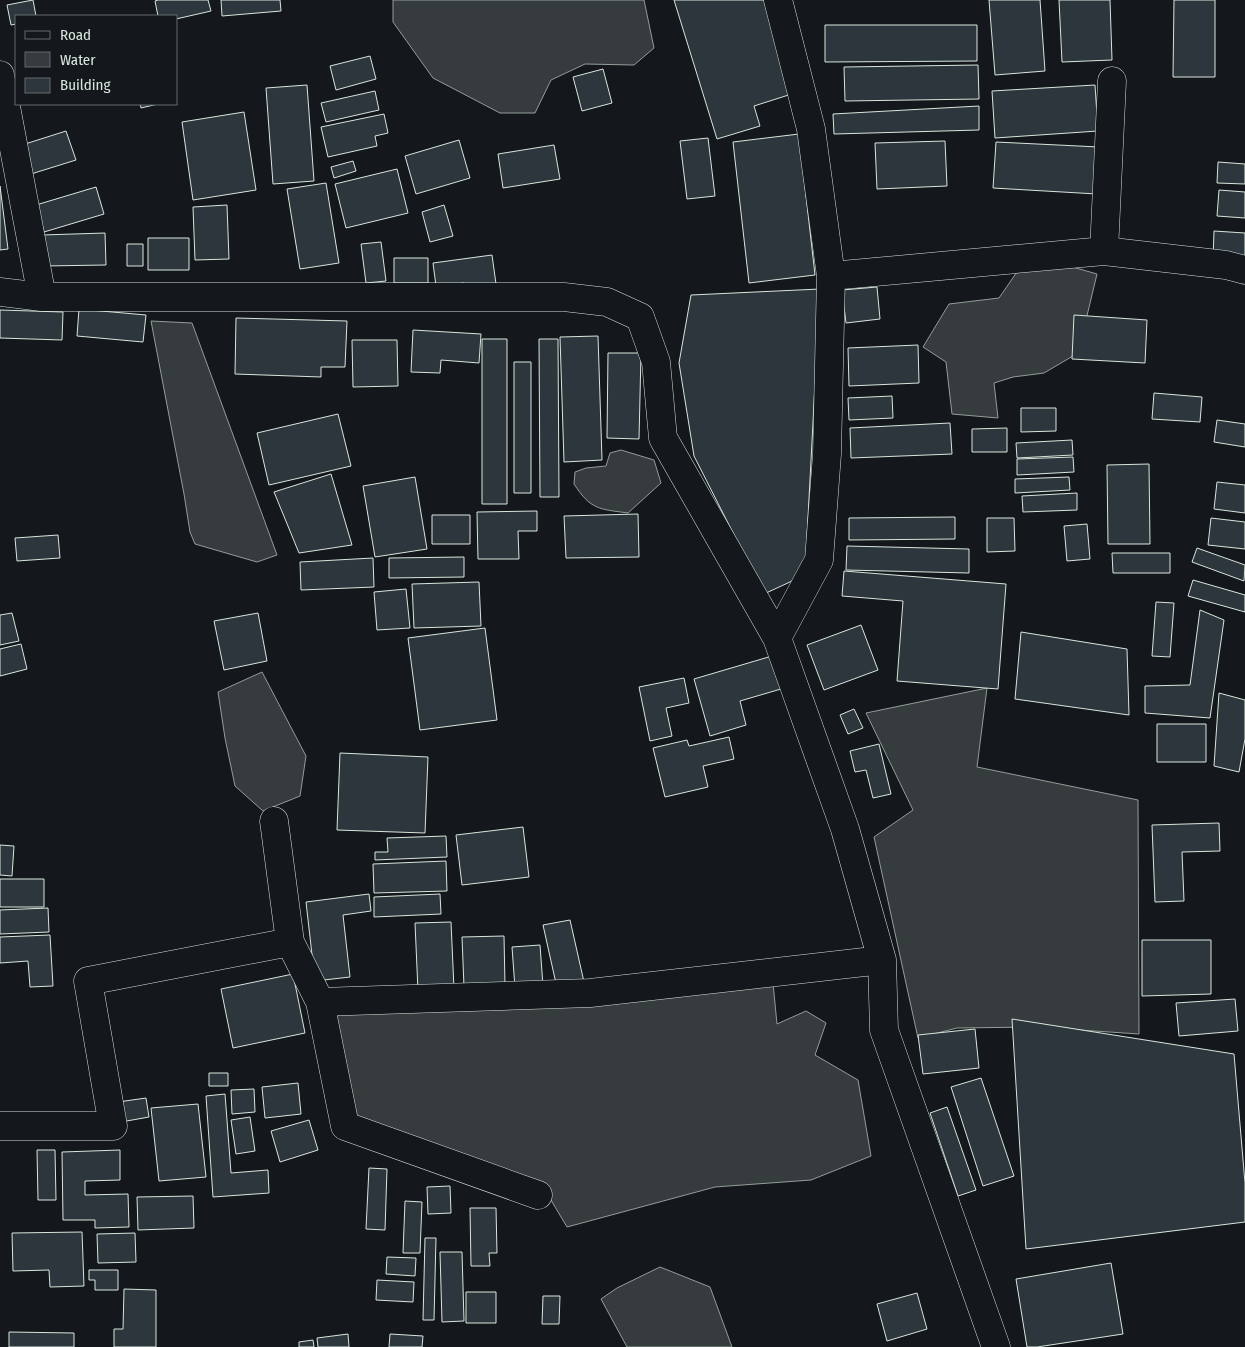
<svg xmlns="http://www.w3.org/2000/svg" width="1245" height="1347" viewBox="0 0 1245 1347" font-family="'Fira Sans Condensed',sans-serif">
<rect width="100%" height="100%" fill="#14181c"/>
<path fill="#363b3e" stroke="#939e99" d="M393,0H644L654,48L634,65L585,64L551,80L535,113H500L433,78L393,22Z
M1055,262L1097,274L1078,353L1044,373L1013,377L994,383L998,418L952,414L946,362L923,347L949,304L999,298L1019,269Z
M151,321L192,323L277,555L257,562L195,544L190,532L184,494Z
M621,450L654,460L661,483L628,513C599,509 591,510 574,484L575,472L586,468L606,466L610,453Z
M262,672L306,756L300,796L263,811L235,786L225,738L218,692Z
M987,688L977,767L1138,800L1139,1034L1035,1027L957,1028L918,1038L874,837L913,810L866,713Z
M773,983L777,1024L806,1011L826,1023L815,1055L858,1080L871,1156L811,1180L715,1187L567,1227L545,1190L355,1123L327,1012Z
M660,1267L710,1287L732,1347H627L601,1299L617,1288Z"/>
<path fill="#2c363c" stroke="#d8e6dc" d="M33,0L36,16H16V24L11,25L7,5Z
M158,0H208L211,11L176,19V16H158L155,1Z
M221,0H280L281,11L222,16Z
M674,0H769L798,92L754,106L760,126L717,139Z
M989,0H1040L1045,71L995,75Z
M1059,0H1110L1112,60L1062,62Z
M1174,0H1215V77H1173Z
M825,25H977V61L825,62Z
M370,56L376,79L336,90L330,66Z
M978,65L979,99L845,101L844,67Z
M603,69L612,103L582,111L573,77Z
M307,85L314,181L273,184L266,88Z
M1095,85L1098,131L995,138L992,91Z
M375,91L379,110L326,122L321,103Z
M140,104H158L141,108Z
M979,106V130L834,134L833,114Z
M244,112L256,190L193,200L182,122Z
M384,114L388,133L375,136L377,146L328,157L321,127Z
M66,131L76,160L31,174L22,145Z
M799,134L815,275L749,283L733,142Z
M708,138L715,196L687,199L680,141Z
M459,140L470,178L416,194L405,156Z
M945,141L947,186L877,189L875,143Z
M996,142L1099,147L1097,194L993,188Z
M554,145L560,179L503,188L498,154Z
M353,161L356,171L334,178L331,167Z
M1218,162L1245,164V184L1217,183Z
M397,169L408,213L346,228L335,184Z
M326,183L339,263L300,269L287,189Z
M0,186L8,249L0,250Z
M96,187L104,214L44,232L36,205Z
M1219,190L1245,192V218L1217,216Z
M227,205L229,259L195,260L193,207Z
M444,205L453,236L430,242L422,212Z
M1214,231L1245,233V261L1213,260Z
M105,233L106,265L43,266L42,235Z
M148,238H189V270H148Z
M381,242L386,281L366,283L361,244Z
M127,244H143V266H127Z
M492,255L496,284L464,288V283L436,286L433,263Z
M394,258H428V283H394Z
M877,287L880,319L846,323L842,290Z
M820,289L805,575L764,594L694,456L679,363L691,295Z
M79,309L146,315L143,342L77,336Z
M0,310L63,312L62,340L0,338Z
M1074,315L1147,320L1145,363L1072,359Z
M236,318L347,321L345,367H321V377L235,374Z
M413,330L481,334L479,363L441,360L440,373L411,372Z
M598,336L602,460L564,462L560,337Z
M482,339H507V504H482Z
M539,339H558L559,497H540Z
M352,340H397L398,386L353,387Z
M918,345L919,383L849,386L848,348Z
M608,353H641L639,439L607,438Z
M514,362H531V493H514Z
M1154,393L1202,397L1200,422L1152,419Z
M892,396L893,418L849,420L848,398Z
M1021,408H1056V431L1021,432Z
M338,414L351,466L269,485L257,433Z
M1217,420L1245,424V447L1214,442Z
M950,423L952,454L851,458L850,428Z
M1007,428V452H972V429Z
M1072,440L1073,455L1017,458L1016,443Z
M1073,457L1074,472L1017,475V459Z
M1149,464L1150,544H1108L1107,465Z
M331,474L352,545L299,553L274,492Z
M415,477L427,549L375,557L363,486Z
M1069,477L1070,490L1015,493V479Z
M1217,482L1245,485V513L1214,509Z
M1077,493V510L1023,512L1022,496Z
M537,511V531H518L519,559H478L477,512Z
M638,514L639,557L566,558L564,516Z
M432,515H470V544H432Z
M955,517V539L849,540V518Z
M987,518H1014L1015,551L987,552Z
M1211,518L1245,522V549L1208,545Z
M1087,524L1090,559L1067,561L1064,526Z
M58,535L60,558L17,561L15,538Z
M847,546L969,549V573L846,570Z
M1197,548L1245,565L1244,581L1192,562Z
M1112,553H1170V573H1113Z
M464,557V577L389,578V558Z
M373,558L374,587L301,590L300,562Z
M844,571L1006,584L998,689L897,681L903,601L842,596Z
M1193,580L1245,595V612L1188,596Z
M479,582L481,626L414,628L412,584Z
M406,589L410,628L377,630L374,592Z
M1156,602L1174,603L1170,657L1152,656Z
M1200,610L1224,620L1210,718L1145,713V686L1190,685Z
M12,613L19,641L0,645V615Z
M258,613L267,661L224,670L214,621Z
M861,625L878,670L824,690L807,645Z
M485,628L497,720L420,730L408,638Z
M1021,632L1127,649L1129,715L1015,699Z
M21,644L27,669L0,676V649Z
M772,656L781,689L740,701L746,725L710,736L694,679Z
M684,678L689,703L666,708L672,736L650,741L639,687Z
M1219,693L1245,700V739L1239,772L1214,766Z
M854,709L863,728L848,734L840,715Z
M1157,724H1206V762H1157Z
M729,737L734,759L703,766L708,787L665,797L653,748L687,740L689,746Z
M879,744L891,794L873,798L866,770L855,772L850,751Z
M340,753L428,757L425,833L337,830Z
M1219,823L1220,851L1182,852L1184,901L1155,902L1152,825Z
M523,827L529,877L462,885L456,835Z
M446,836L447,857L375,860V852H388L387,838Z
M0,845L14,846L12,876L0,875Z
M446,861L447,891L374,893L373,864Z
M0,879H44V907H0Z
M369,894L371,911L343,915L350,977L315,981L306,902Z
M440,894L441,914L374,917V897Z
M48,908L49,932L0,934V910Z
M570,920L584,982L557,988L543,925Z
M451,922L454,989L418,991L415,923Z
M50,935L53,986L30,987L28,961L0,963V937Z
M504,936L505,986L464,987L462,937Z
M1142,940H1211V994L1142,996Z
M540,945L543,986L515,988L512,947Z
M293,974L305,1033L233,1048L221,989Z
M1235,999L1238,1031L1179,1036L1176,1003Z
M1012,1019L1234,1054L1245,1183V1222L1026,1249Z
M975,1029L979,1068L923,1074L918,1035Z
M209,1073H228V1086H209Z
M981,1078L1014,1176L983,1186L951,1087Z
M298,1083L301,1114L265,1118L262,1087Z
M254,1089L255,1112L232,1114L231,1090Z
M225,1094L231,1173L268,1170L269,1193L213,1197L206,1096Z
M146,1098L149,1117L121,1122L118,1102Z
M198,1104L206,1177L159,1181L151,1108Z
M947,1107L976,1190L958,1196L930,1113Z
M250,1117L255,1151L236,1154L231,1120Z
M309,1120L318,1150L280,1162L271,1131Z
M37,1150H55L56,1200H38Z
M120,1150V1180L85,1181V1195L128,1194L129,1227L95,1228V1220H63L62,1152Z
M369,1168L387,1169L385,1230L366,1229Z
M450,1186L451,1213L428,1214L427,1187Z
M193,1196L194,1228L138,1230L137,1197Z
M405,1201L422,1202L420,1253H403Z
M470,1208H496L497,1253H489L490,1266H471Z
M82,1232L84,1286L50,1287L49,1270L13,1271L12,1233Z
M135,1233L136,1262L98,1263L97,1234Z
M425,1238H436L434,1320H423Z
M440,1252H462L464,1321L442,1322Z
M387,1257L416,1258L415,1276L386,1274Z
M1111,1263L1123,1334L1037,1347H1027L1016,1279Z
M89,1270H118V1290H95V1280H89Z
M377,1280L414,1282L413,1302L376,1300Z
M124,1289L156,1290V1347H114V1329H123Z
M466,1292H496V1323H466Z
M917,1293L927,1329L887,1341L877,1304Z
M543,1296H560L559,1324H542Z
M9,1332L74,1333V1347H9Z
M348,1334L349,1347H318L317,1338Z
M390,1334L423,1336L422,1347H389Z
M313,1340L314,1347H299V1342Z"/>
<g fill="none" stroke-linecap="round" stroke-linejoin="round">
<g stroke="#d8e6dc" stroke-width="29">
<path id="minor" d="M0,75L42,297
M1104,251L1112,81
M831,276L1104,251L1226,265L1245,270
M0,292L42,297H564L607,302L640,317L656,362L663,438L777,638L845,829L882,960L884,1030L996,1347
M777,638L819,560L827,454L831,276L811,129L778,0
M274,821L290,942
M0,1126H113L88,981L290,942L320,1002
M538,1195L345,1126L320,1002L590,993L882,960"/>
</g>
<use href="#minor" stroke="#14181c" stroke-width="28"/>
</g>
<rect x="15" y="15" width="162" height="90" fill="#14181c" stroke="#626a69"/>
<rect x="25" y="31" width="25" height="8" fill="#14181c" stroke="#626a69"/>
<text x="60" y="40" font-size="15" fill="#d8e6dc">Road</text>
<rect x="25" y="52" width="25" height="15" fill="#363b3e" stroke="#626a69"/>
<text x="60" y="65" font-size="15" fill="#d8e6dc">Water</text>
<rect x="25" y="78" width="25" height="15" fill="#2c363c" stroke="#626a69"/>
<text x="60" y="90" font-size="15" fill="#d8e6dc">Building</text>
</svg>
